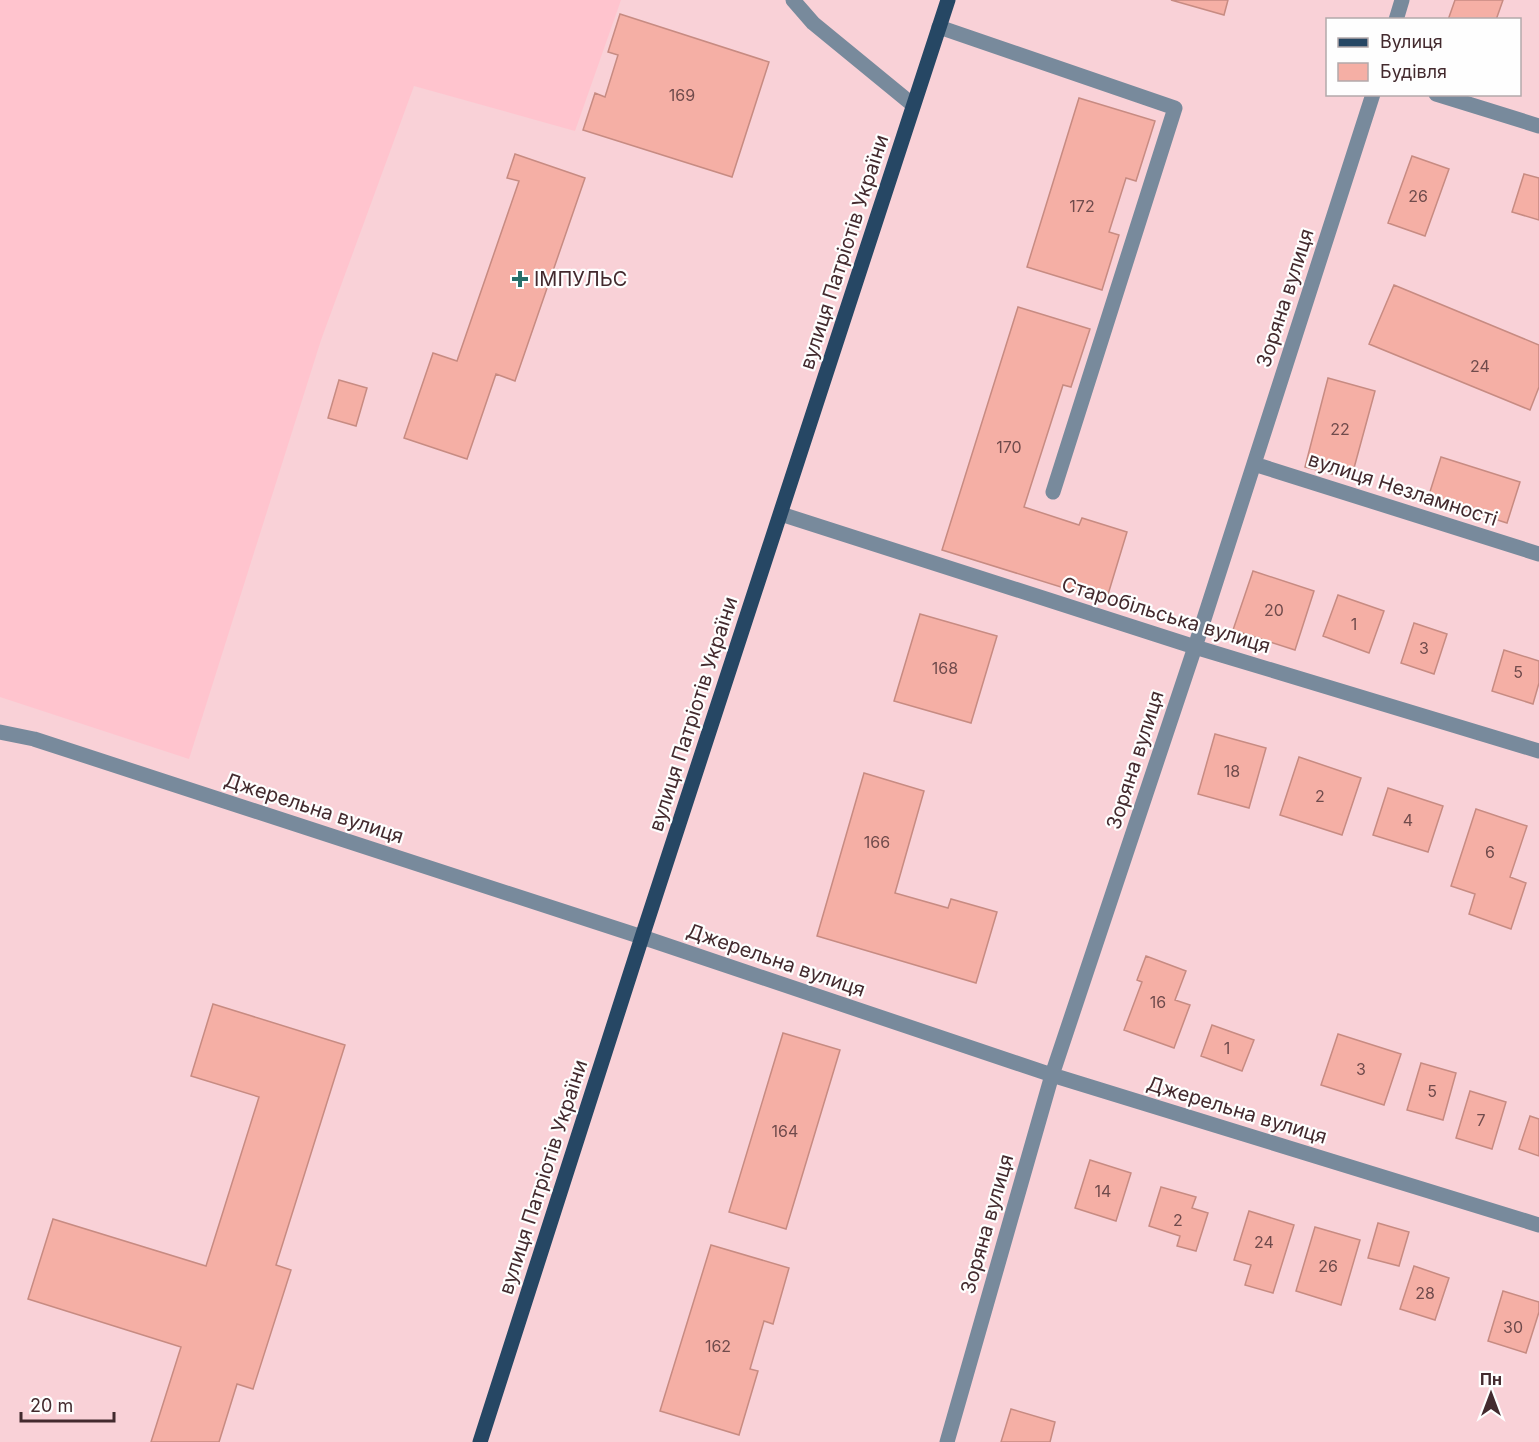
<svg xmlns="http://www.w3.org/2000/svg" width="1539" height="1442" viewBox="0 0 1539 1442" font-family="Inter,sans-serif">
<rect width="100%" height="100%" fill="#f9d1d7"/>
<path fill="#ffc4ce" d="M0,0H621L575,131L414,86L321,340L189,759L0,697Z"/>
<path fill="#f5afa5" stroke="#c78b82" stroke-width="1.5" d="M1171,0H1228L1224,15Z
M1455,0H1503L1496,20H1448Z
M620,14L769,62L732,177L583,130L595,93L605,97L618,55L608,52Z
M1079,98L1155,121L1136,181L1126,178L1109,232L1119,235L1102,290L1027,267Z
M515,154L585,178L515,381L496,374L467,459L404,438L433,353L457,361L519,181L507,178Z
M1412,156L1449,169L1425,236L1388,223Z
M1524,174L1539,178V220L1512,212Z
M1394,285L1539,345V387L1530,410L1369,344Z
M1018,307L1090,329L1071,387L1063,385L1024,507L1079,525L1082,518L1127,532L1106,601L942,550Z
M1328,378L1375,391L1351,479L1305,467Z
M339,380L367,388L356,426L328,418Z
M1441,457L1520,482L1507,523L1428,498Z
M1253,571L1314,591L1295,650L1233,630Z
M1338,595L1384,611L1369,653L1323,636Z
M920,614L997,636L971,723L894,701Z
M1414,623L1447,634L1434,674L1401,663Z
M1504,650L1539,661V683L1533,704L1492,691Z
M1215,734L1266,748L1249,808L1198,794Z
M1299,757L1361,778L1342,835L1280,815Z
M864,773L924,791L895,893L948,908L951,899L997,912L976,983L817,936Z
M1388,788L1443,806L1428,852L1373,835Z
M1476,809L1527,826L1510,877L1526,883L1511,929L1469,914L1475,894L1451,886Z
M1146,956L1186,971L1175,1000L1190,1005L1174,1048L1124,1030L1142,982L1137,980Z
M213,1004L345,1045L276,1265L291,1270L253,1389L237,1384L219,1442H151L181,1347L28,1299L53,1219L206,1266L259,1097L191,1076Z
M1212,1025L1254,1040L1242,1071L1201,1056Z
M783,1033L840,1050L786,1229L729,1212Z
M1338,1034L1401,1054L1384,1105L1321,1085Z
M1421,1063L1456,1073L1443,1120L1407,1110Z
M1470,1091L1506,1102L1492,1149L1456,1138Z
M1530,1116L1539,1119V1156L1519,1149Z
M1090,1160L1131,1173L1116,1221L1075,1208Z
M1161,1187L1196,1197L1192,1208L1208,1213L1196,1251L1177,1246L1180,1236L1149,1226Z
M1249,1211L1294,1225L1273,1293L1245,1285L1251,1265L1234,1260Z
M1378,1223L1409,1232L1399,1266L1368,1258Z
M1315,1227L1360,1240L1341,1305L1296,1291Z
M711,1245L789,1268L773,1324L764,1321L750,1369L758,1371L739,1435L660,1411Z
M1414,1266L1449,1278L1435,1320L1400,1309Z
M1503,1291L1539,1302V1312L1526,1353L1488,1341Z
M1011,1409L1055,1422L1050,1442H1001Z"/>
<g fill="none" stroke-linecap="round" stroke-linejoin="round">
<path stroke="#788a9c" stroke-width="15" d="M793,0L813,23L913,105
M1396,20L1402,0
M939,27L1175,108L1053,492
M1436,94L1539,126
M1254,464L1539,554
M781,514L1195,647L1539,751
M0,732L34,739L642,937L1052,1075L1539,1225
M947,1442L1052,1075L1195,647L1373,94"/>
<path stroke="#264764" stroke-width="15" d="M480,1442L642,937L948,0"/>
</g>
<path fill="#256e69" stroke="#fefefe" stroke-width="2" d="M517 270h6v6h6v6h-6v6h-6v-6h-6v-6h6z"/>
<g text-anchor="middle" dominant-baseline="central" stroke-width="4.5" stroke-linejoin="round" paint-order="stroke">
<g font-size="16" fill="#704b4c">
<text x="682" y="95">169</text>
<text x="1418" y="196">26</text>
<text x="1082" y="206">172</text>
<text x="1480" y="366">24</text>
<text x="1340" y="429">22</text>
<text x="1009" y="447">170</text>
<text x="1274" y="610">20</text>
<text x="1354" y="624">1</text>
<text x="1424" y="648">3</text>
<text x="945" y="668">168</text>
<text x="1518" y="672">5</text>
<text x="1232" y="771">18</text>
<text x="1320" y="796">2</text>
<text x="1408" y="820">4</text>
<text x="877" y="842">166</text>
<text x="1490" y="852">6</text>
<text x="1158" y="1002">16</text>
<text x="1227" y="1048">1</text>
<text x="1361" y="1069">3</text>
<text x="1432" y="1091">5</text>
<text x="1481" y="1120">7</text>
<text x="785" y="1131">164</text>
<text x="1103" y="1191">14</text>
<text x="1178" y="1220">2</text>
<text x="1264" y="1242">24</text>
<text x="1328" y="1266">26</text>
<text x="1425" y="1293">28</text>
<text x="1513" y="1327">30</text>
<text x="718" y="1346">162</text>
</g>
<g font-size="20" fill="#432a2e" stroke="#fefefe">
<text transform="translate(844 252) rotate(-72)">вулиця Патріотів України</text>
<text transform="translate(1285 298) rotate(-72)">Зоряна вулиця</text>
<text transform="translate(1403 489) rotate(18)">вулиця Незламності</text>
<text transform="translate(1166 615) rotate(17)">Старобільська вулиця</text>
<text transform="translate(693 714) rotate(-72)">вулиця Патріотів України</text>
<text transform="translate(1135 760) rotate(-72)">Зоряна вулиця</text>
<text transform="translate(314 808) rotate(18)">Джерельна вулиця</text>
<text transform="translate(776 960) rotate(19)">Джерельна вулиця</text>
<text transform="translate(1237 1110) rotate(17)">Джерельна вулиця</text>
<text transform="translate(543 1177) rotate(-72)">вулиця Патріотів України</text>
<text transform="translate(987 1224) rotate(-74)">Зоряна вулиця</text>
</g>
<g font-size="20" fill="#432a2e" stroke="#fefefe" text-anchor="start">
<text x="534" y="279">ІМПУЛЬС</text>
</g>
</g>
<rect x="1326" y="18" width="195" height="78" fill="#fefefe" stroke="#b3a9ab" stroke-width="1.5"/>
<rect x="1338" y="38" width="30" height="9" fill="#264764" stroke="#b3a9ab" stroke-width="1.5"/>
<text x="1380" y="48" font-size="18" fill="#432a2e">Вулиця</text>
<rect x="1338" y="63" width="30" height="18" fill="#f5afa5" stroke="#b3a9ab" stroke-width="1.5"/>
<text x="1380" y="78" font-size="18" fill="#432a2e">Будівля</text>
<g transform="translate(1491 1394)" stroke="#fefefe" stroke-width="4.5" paint-order="stroke">
<path d="M0-4.5L10 22L0 15L-10 22Z" fill="#432a2e"/>
<text y="-9" font-size="16" font-weight="bold" text-anchor="middle" fill="#432a2e">Пн</text>
</g>
<path d="M21 1412v9h93v-9" fill="none" stroke="#432a2e" stroke-width="3"/>
<text x="30" y="1412" font-size="18" fill="#432a2e" stroke="#fefefe" stroke-width="4.5" paint-order="stroke">20 m</text>
</svg>
